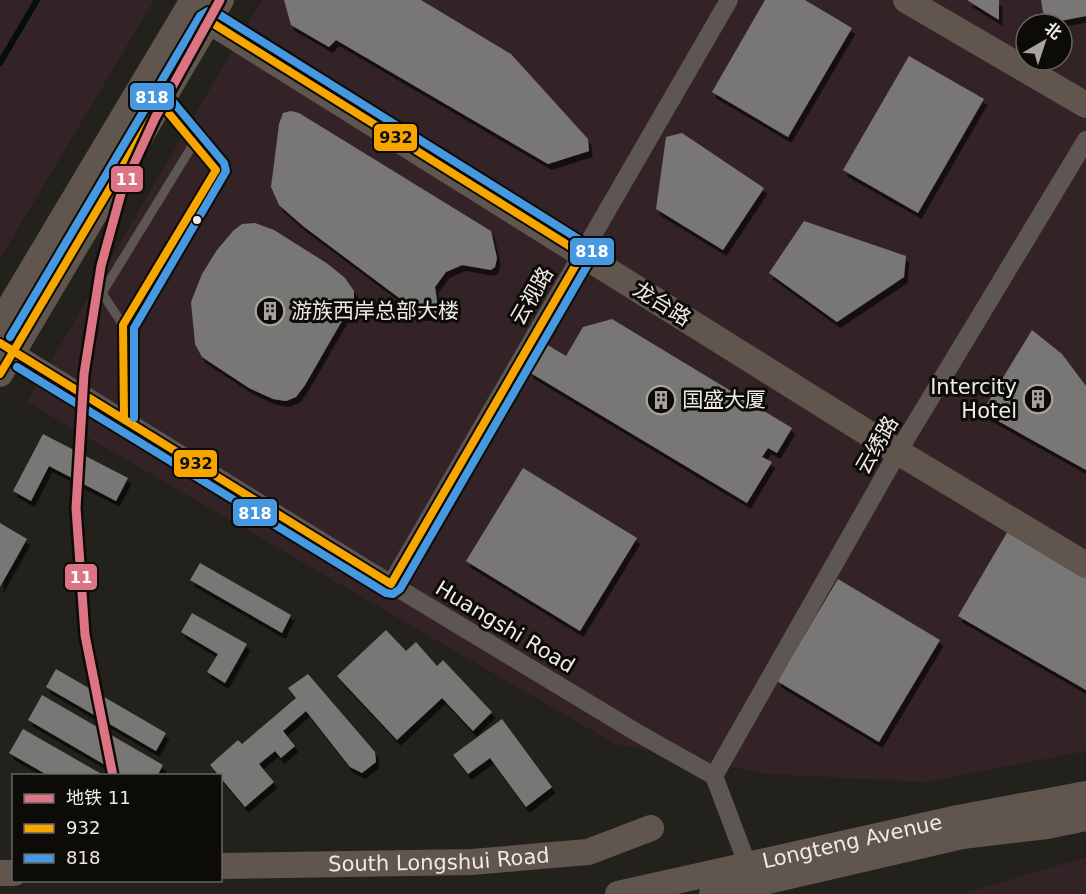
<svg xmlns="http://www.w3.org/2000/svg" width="1086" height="894" viewBox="0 0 1086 894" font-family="'DejaVu Sans','Noto Sans SC',sans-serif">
<defs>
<filter id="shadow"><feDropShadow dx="3.5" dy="6" stdDeviation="0" flood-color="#0009"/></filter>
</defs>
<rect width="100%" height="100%" fill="#23211c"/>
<path fill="#332326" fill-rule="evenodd" d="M0,0H154L0,259Z
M262,0H1086V751L926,782L768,774L615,744L27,402ZM1026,24H1062V60H1026Z
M1086,857V894H962Z"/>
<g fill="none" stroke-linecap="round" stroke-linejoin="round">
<path stroke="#050d10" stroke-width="6" d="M0,63L37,0"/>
</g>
<path fill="#787776" filter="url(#shadow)" d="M284,0H421L511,54L588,139L589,151L548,164L336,40L329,47L291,25Z
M765,0H805L852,28L788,137L712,92Z
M967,0H999V20Z
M1041,0H1086V16L1045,24Z
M909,56L984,99L918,213L843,170Z
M291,111L299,113L491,231L497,258L495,267L491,270L462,265L446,272L435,287L439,315H422L303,226L279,205L271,187L279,124L283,113Z
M682,133L764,188L723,250L656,209L666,137Z
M804,221L906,256L904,277L837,322L769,273Z
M255,223L274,230L328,264L345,278L354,291V299L343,319L305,385L296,397L286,401L273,399L249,388L202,357L195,344L191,302L202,274L217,250L233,231L242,224Z
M612,319L792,428L777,453L768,448L762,457L772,462L747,503L529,372L546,344L566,356L583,327Z
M1032,330L1062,354L1086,386V470L982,412Z
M43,434L128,478L116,501L49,466L31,501L13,491Z
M523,468L637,538L580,631L466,561Z
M0,523L27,539L0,587Z
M1012,524L1086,568V690L958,616Z
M200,563L291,615L282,633L190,580Z
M838,579L940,640L879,742L777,681Z
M192,613L247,644L225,683L207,672L218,654L181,632Z
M386,630L406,651L416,642L437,666L443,660L492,712L473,731L442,698L397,740L337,676Z
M56,669L166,733L156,751L46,687Z
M308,674L375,752L376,762L362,773L350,767L306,711L283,731L295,746L281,758L275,751L259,764L274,782L245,807L210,765L238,740L242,744L296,698L288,688Z
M42,695L163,765L157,776H124L28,720Z
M502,719L552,787L526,807L490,758L468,774L453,755Z
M23,729L105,776H49L9,753Z"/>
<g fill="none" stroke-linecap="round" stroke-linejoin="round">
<path stroke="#5e5652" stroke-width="9" d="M123,325L102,293L194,143
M124,418L123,325L216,170L162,106"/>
<path stroke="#5e5652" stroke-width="18" d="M0,343L391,584L636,732L714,776L748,866
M391,584L729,0
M714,776L898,452L1086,140"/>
<g stroke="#60564e" stroke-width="26">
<path d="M906,0L1086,105"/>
<path d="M209,21L898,452L1086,565"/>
<path d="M0,323L193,0"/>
<path d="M0,374L221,0"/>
<path id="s1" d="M220,866L472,862L552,855L588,852L651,828"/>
<path d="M0,873H14"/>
<path id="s2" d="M618,894L958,818L1086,794"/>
<path d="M712,894L962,836L1047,826L1086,818"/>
</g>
<g stroke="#0d0b08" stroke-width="12">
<path id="bus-1" d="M209,21L582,254
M0,343L391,584
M0,374L209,21
M124,418L123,325L216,170L161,104
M391,584L582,254"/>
</g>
<g stroke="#0d0b08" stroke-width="12">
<path id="bus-2" d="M10,337L200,16L208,11L215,12L588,245L592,251L591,259L400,589L393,594L386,593L17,367
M134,418V328L226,171L224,163L169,97"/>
</g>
<use href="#bus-1" stroke="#f7a600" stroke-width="8"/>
<use href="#bus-2" stroke="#4699e1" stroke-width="8"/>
<g stroke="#0d0b08" stroke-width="14">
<path id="metro-1" d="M113,776L85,635L76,508L84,374L101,266L122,190L155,118L220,0"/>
</g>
<use href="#metro-1" stroke="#dd7483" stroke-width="9"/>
</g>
<defs>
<g id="building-ring" transform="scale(1.5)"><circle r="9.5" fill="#0d0b08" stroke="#a7a49f" stroke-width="1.5"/><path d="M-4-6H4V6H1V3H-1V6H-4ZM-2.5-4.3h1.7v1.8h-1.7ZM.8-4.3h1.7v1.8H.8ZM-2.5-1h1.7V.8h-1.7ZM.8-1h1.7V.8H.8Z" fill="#a7a49f"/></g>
</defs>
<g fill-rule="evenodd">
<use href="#building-ring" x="270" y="311"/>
<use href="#building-ring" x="1038" y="399"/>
<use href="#building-ring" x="661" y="400"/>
</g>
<circle fill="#eeebe6" stroke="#0d0b08" stroke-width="2" cx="197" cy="220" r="5"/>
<g text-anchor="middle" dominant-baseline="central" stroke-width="6" stroke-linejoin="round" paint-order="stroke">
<g font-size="21" fill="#eeebe6" stroke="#0d0b08">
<text transform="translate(532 296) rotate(-60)">云视路</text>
<text transform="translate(662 304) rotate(32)">龙台路</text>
<text transform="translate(877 445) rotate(-60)">云绣路</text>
<text transform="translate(505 627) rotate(31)">Huangshi Road</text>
<text stroke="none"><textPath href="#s2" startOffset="240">Longteng Avenue</textPath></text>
<text stroke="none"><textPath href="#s1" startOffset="219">South Longshui Road</textPath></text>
</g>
<g font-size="21" fill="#eeebe6" stroke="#0d0b08" text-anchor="start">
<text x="291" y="311">游族西岸总部大楼</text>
<text x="1017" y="387" text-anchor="end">Intercity<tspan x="1017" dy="24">Hotel</tspan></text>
<text x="682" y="400">国盛大厦</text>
</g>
</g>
<g stroke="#0d0b08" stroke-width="2">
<rect x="129" y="82" width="46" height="29" rx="6" fill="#4699e1"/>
<rect x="373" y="123" width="45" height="29" rx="6" fill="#f7a600"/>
<rect x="110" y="165" width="34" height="28" rx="6" fill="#dd7483"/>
<rect x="569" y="237" width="46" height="29" rx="6" fill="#4699e1"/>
<rect x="173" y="449" width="45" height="29" rx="6" fill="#f7a600"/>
<rect x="232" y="498" width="46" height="29" rx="6" fill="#4699e1"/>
<rect x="64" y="563" width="34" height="28" rx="6" fill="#dd7483"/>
</g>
<g font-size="16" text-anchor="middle" font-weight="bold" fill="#fff">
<text x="152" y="103">818</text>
<text x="127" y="185">11</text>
<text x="592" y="257">818</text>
<text x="255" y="519">818</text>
<text x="81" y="583">11</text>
</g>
<g font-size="16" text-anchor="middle" font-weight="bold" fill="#111">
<text x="396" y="143">932</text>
<text x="196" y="469">932</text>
</g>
<rect x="12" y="774" width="210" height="108" fill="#0d0b08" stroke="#676561" stroke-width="1.5"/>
<rect x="24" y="794" width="30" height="9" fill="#dd7483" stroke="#676561" stroke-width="1.5"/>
<text x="66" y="804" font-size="18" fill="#eeebe6">地铁 11</text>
<rect x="24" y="824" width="30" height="9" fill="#f7a600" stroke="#676561" stroke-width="1.5"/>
<text x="66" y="834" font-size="18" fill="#eeebe6">932</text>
<rect x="24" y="854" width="30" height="9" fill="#4699e1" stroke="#676561" stroke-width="1.5"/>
<text x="66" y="864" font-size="18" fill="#eeebe6">818</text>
<g transform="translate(1044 42) rotate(39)"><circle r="28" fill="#0d0b08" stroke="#676561" stroke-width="1.5"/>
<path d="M0-4.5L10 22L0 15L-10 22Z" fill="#a7a49f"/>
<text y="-9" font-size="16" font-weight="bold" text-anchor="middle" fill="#eeebe6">北</text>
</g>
</svg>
